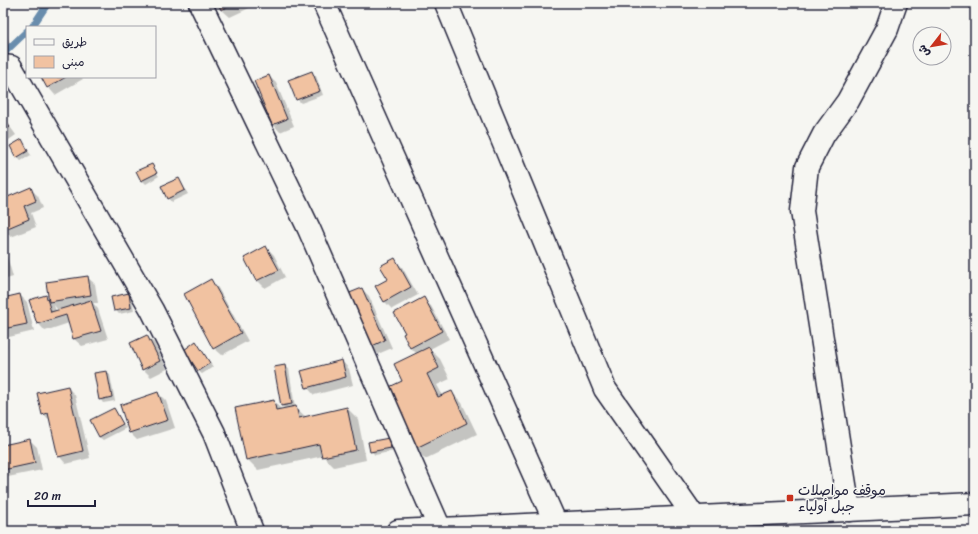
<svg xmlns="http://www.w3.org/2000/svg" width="978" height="534" viewBox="0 0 978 534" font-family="Sriracha,'Playpen Sans Arabic',sans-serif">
<rect width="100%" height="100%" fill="#f6f6f2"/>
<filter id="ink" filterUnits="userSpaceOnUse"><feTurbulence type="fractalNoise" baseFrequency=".025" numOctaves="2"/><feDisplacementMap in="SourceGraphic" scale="8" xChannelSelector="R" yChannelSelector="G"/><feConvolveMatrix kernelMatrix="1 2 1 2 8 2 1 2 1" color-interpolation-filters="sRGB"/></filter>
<g filter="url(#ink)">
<path fill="#0003" fill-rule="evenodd" d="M219,3H260L230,17L222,10Z
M3,25L10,44L3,46Z
M312,72L316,76L323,95L301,103L297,99Z
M269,76L276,83L294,126L280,132L273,124Z
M42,77H81L83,79L55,95L48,87Z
M3,117L16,135L3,144Z
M21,141L31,155L21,161L17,157Z
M151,165L159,176L146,184L142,180Z
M3,176L9,198L31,189L38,196L43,208L31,213L36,227L11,237L3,229Z
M179,179L188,194L171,202L168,198Z
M3,242L13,277L3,280Z
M266,247L274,255L285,277L265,288L257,280Z
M394,260L402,267L418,295L392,309L385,302L376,287L389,280Z
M87,277L95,284L98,303H93L98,309L108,339L82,346L74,339L69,323L45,331L38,323L45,296L50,300ZM54,305L57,309H64L56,312Z
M211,280L218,288L248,341L222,355L214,348Z
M362,289L369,296L392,348L378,354L371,346Z
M128,294L132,298L134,311L119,314L115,310Z
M20,295L27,302L34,331L5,338L7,347L3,348V299Z
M423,299L431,306L449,339L430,349L440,359L450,379L437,385L443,396L452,392L462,403L477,434L425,459L415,448L403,382L417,354L411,348L404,335Z
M147,336L154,343L167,369L151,377L143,369Z
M196,342L213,367L202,374L198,371Z
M342,361L349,369L353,385L314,395L307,387Z
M285,366L289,369L295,407L306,417L347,408L358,419L366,460L334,467L323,456L258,470L247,459L273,401L282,410L285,409L282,406L275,367Z
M107,372L110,375L115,401L103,403L100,399Z
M67,387L75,395L90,458L66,464L59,456L51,421L43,414Z
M158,393L166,401L175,428L137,440L130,433L121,405Z
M114,409L126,428L103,440L99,437Z
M389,439L394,451L375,455L371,451Z
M30,440L37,447L42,470L3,478V446Z"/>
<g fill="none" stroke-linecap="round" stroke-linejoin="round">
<path stroke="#698dad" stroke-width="7" d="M32,27L48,3
M3,54L27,31"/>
</g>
<path fill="#f1c2a1" stroke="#22223b" d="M218,3H237L221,10Z
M312,71L320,91L296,100L288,80Z
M269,75L287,119L272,125L254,81Z
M41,77H66L47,88Z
M3,118L10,127L3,132Z
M22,139L28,151L16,158L10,146Z
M152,164L157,173L141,181L136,171Z
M179,178L185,190L167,199L161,186Z
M31,187L36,201L24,206L29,219L3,230V199Z
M266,246L279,270L256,281L244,258Z
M395,258L411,287L384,302L375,286L388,279L380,266Z
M88,276L91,295L49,302L46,282Z
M211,279L241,333L213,349L184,294Z
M362,288L385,340L370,347L347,294Z
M129,293L131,308L114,311L111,297Z
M20,294L27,324L3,329V298Z
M46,295L51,312L91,300L101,331L73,339L66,315L37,324L29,300Z
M424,297L442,331L410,348L403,334L405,333L394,313Z
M147,335L160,361L142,370L130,343Z
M196,341L210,363L198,371L184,350Z
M429,347L439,368L427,374L438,397L452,391L467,423L414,449L385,389L402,381L394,364Z
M342,360L346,377L306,388L301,371Z
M285,365L292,404L281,406L274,367Z
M107,371L112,397L99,400L94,373Z
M68,386L83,451L58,457L48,413L42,415L37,393Z
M158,392L168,420L129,433L120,405Z
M274,400L276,410L296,406L299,418L347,407L356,450L322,457L319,444L246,460L235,408Z
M114,408L123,424L99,437L90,420Z
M389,438L391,448L370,452L368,442Z
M30,439L35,463L3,470V445Z"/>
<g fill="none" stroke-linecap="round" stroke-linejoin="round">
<g stroke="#22223b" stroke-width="25">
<path id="minor" d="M200,3L309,229L440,529
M324,3L556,524
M446,3L605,389L695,518L700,531
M3,66L11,67L152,310L214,433L252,531
M849,510L802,211L807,167L824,134L848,101L887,29L896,3"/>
</g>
<g stroke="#22223b" stroke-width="25">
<path id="major" d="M398,531L975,504"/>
</g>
<use href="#minor" stroke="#f6f6f2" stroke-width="22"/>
<use href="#major" stroke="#f6f6f2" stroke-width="22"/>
</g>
</g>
<rect fill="#c8321e" stroke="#f6f6f2" stroke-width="1.5" x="786" y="494" width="8" height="8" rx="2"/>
<g text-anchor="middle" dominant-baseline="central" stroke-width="3" stroke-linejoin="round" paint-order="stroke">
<g font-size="14" fill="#22223b" stroke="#f6f6f2" text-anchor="start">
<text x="798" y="490">موقف مواصلات<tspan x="798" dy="16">جبل أولياء</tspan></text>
</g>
</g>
<rect width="978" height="534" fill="none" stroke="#f6f6f2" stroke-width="16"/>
<rect x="8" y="8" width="962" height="518" fill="none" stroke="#22223b" stroke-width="1.5" filter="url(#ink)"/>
<rect x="26" y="26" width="130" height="52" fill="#f6f6f2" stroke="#a1a1a9"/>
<rect x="34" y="39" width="20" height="6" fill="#f6f6f2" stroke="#a1a1a9"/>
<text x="62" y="46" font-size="12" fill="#22223b">طريق</text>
<rect x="34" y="56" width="20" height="12" fill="#f1c2a1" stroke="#a1a1a9"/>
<text x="62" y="66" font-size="12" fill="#22223b">مبنى</text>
<g transform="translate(932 46) rotate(239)"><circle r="19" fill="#f6f6f2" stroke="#a1a1a9"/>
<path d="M0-3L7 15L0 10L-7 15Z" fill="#c8321e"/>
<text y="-6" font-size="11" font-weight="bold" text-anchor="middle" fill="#22223b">ش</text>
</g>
<path d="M28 500v6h67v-6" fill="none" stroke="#22223b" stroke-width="2"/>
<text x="34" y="500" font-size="12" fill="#22223b" stroke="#f6f6f2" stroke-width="3" paint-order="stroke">20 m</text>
</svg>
